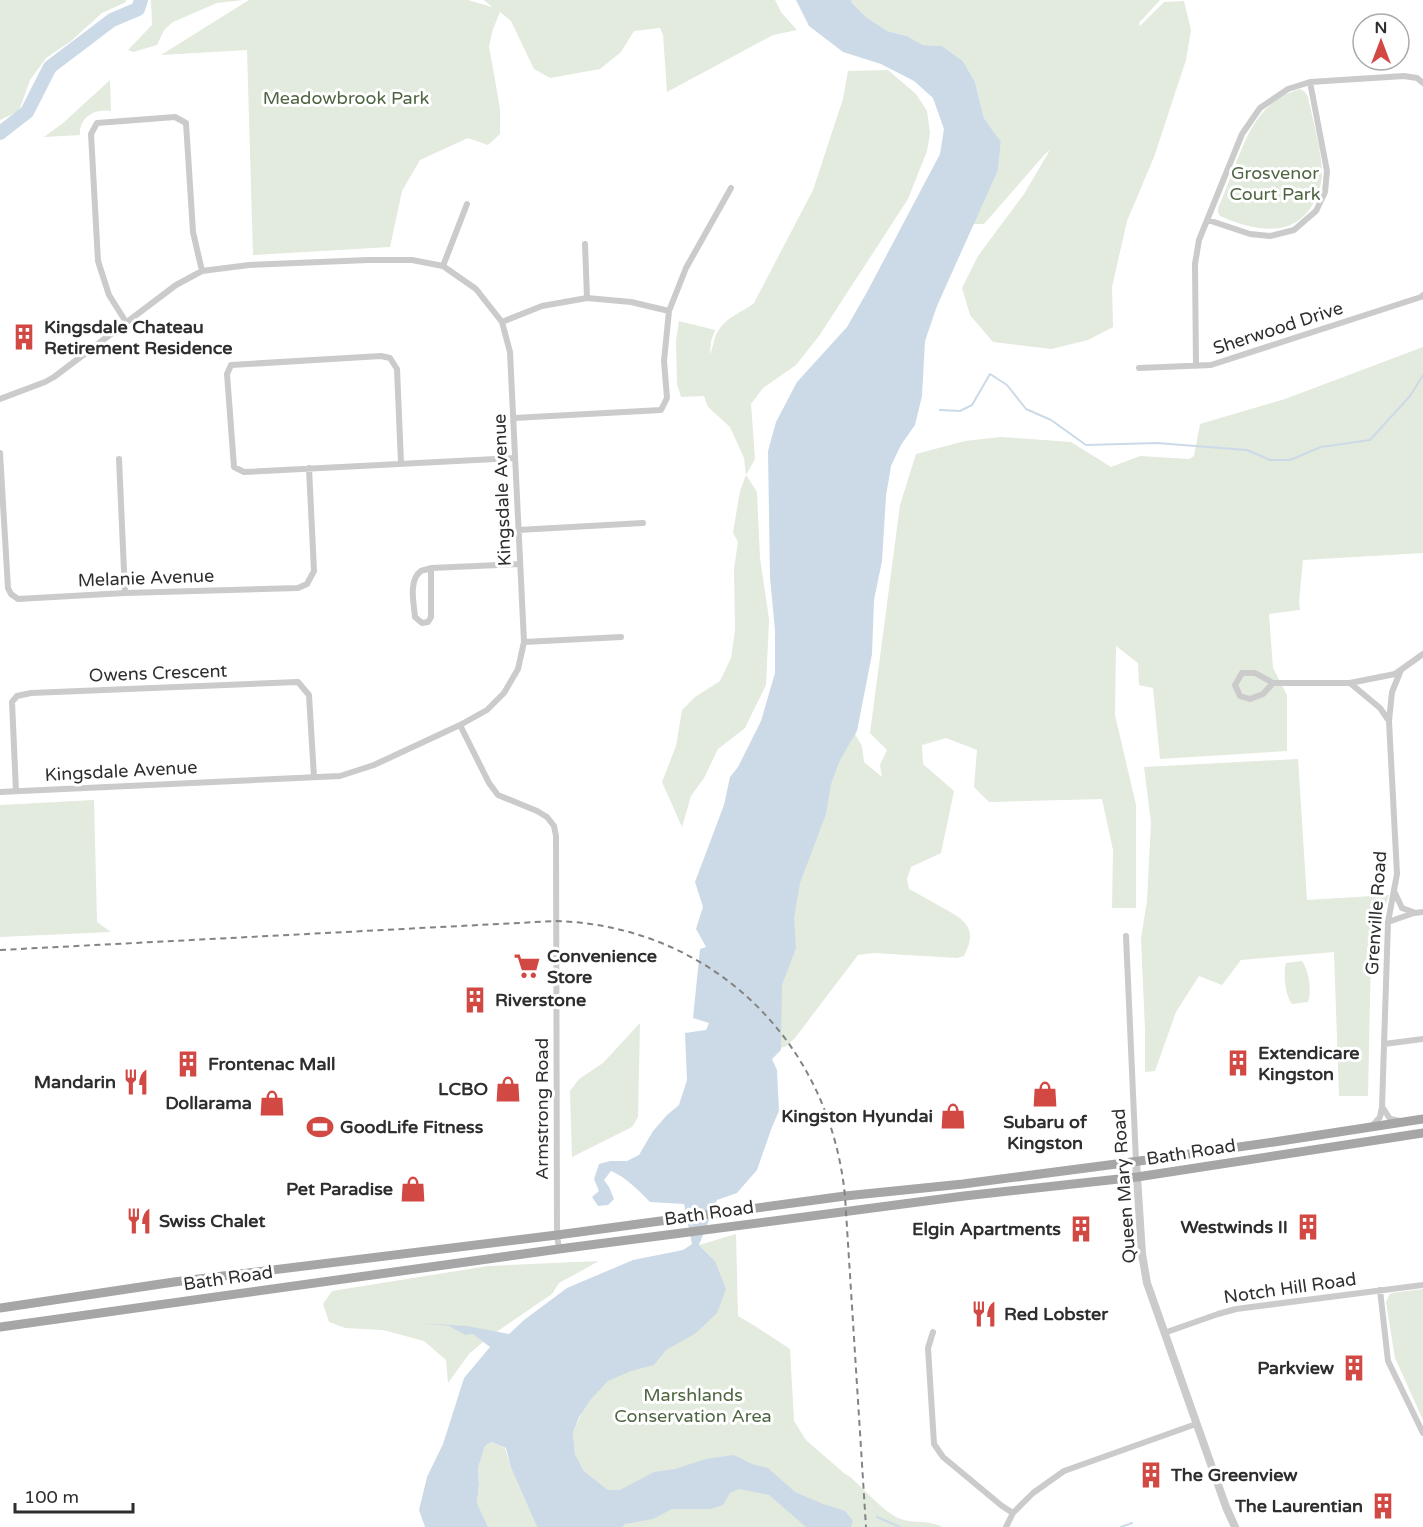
<svg xmlns="http://www.w3.org/2000/svg" width="1423" height="1527" viewBox="0 0 1423 1527" font-family="'Varela Round',sans-serif">
<rect width="100%" height="100%" fill="#fff"/>
<path fill="#e3eade" d="M1,0H126V2L102,13L71,41L46,58L30,80L19,111L0,120V1Z
M151,0H243L217,3L173,22L164,30L157,45L133,52L128,50L152,25Z
M249,0H468L492,7L484,0H775L781,12L797,30L773,35L667,92L663,35L660,28L634,31L621,52L600,69L550,78L534,69L511,21L500,12L493,29L489,46L500,109V134L488,145L468,138L420,160L402,191L390,247L253,255L247,50L161,55Z
M851,0H1160L1139,23L1140,26L1164,2L1184,1L1191,30L1186,60L1154,157L1127,221L1112,287L1113,327L1088,340L1051,349L993,342L970,315L962,288L978,256L1024,194L1050,150L1045,154L984,224H973L998,170L1001,142L984,118L975,82L963,61L942,46L923,45L907,36L887,31L866,17L852,3Z
M888,70L916,94L927,111L930,133L927,151L908,199L819,336L796,365L763,388L751,404L755,459L746,475L757,492L760,558L769,619L766,685L745,728L718,749L704,778L691,796L682,827L662,782L676,746L682,710L695,697L720,681L731,658L735,630L734,569L738,542L733,533L740,491L746,475L744,458L730,427L708,407L704,396L681,397L677,384L676,341L679,321L715,330L711,341L710,355C713,348 714,337 718,331C726,317 743,312 754,303L813,190L843,99L848,71Z
M110,80L111,111C94,108 79,118 80,135L44,137L63,123Z
M1300,89L1304,91L1308,97C1313,122 1322,151 1322,175C1321,187 1317,200 1309,210C1288,239 1249,229 1220,216L1218,212V208C1225,192 1231,176 1237,160C1251,126 1262,101 1300,89Z
M1423,347V553L1303,560L1299,601L1300,610L1269,614L1273,668L1287,695V751L1160,759L1153,688L1139,685L1138,663L1116,646L1115,715L1136,805V908H1112L1113,850L1102,799L989,802L974,787L977,750L946,738L922,745L923,764L954,791L941,853L911,867L907,879L909,889C920,895 931,901 943,908C966,920 978,929 964,956L957,958L874,953L858,955L795,1038L785,1047L765,1050L762,989L846,719L862,746L864,762L882,777L880,765L887,750L870,733L900,505L916,454L965,441L1001,437L1071,442L1111,467L1140,456L1189,459L1194,456L1200,424L1285,399Z
M1298,759L1307,900L1389,895L1371,952L1368,1096H1339L1334,952L1241,960L1222,985L1199,976L1176,1012L1155,1071L1145,1072V1030L1141,938L1147,901L1151,822L1144,767Z
M94,800L97,922L111,932L0,937V805Z
M1302,961C1309,971 1312,990 1308,1002L1292,1004C1285,996 1283,973 1286,963Z
M640,1023L638,1117L632,1127L572,1157L570,1091L579,1079L603,1063Z
M736,1234L738,1316L755,1326L790,1349L794,1421L806,1440L845,1474C852,1477 855,1482 860,1486C869,1495 885,1511 896,1517C911,1525 929,1519 942,1527H619L608,1490L584,1471L575,1454L573,1433L582,1412L581,1394L715,1261L699,1245Z
M599,1261L559,1283L552,1294L489,1337L469,1354L448,1383L446,1360L424,1341L383,1330L345,1328L329,1322L323,1304L332,1291L488,1266Z
M1423,1289V1420L1395,1358L1386,1302L1389,1295L1392,1293Z
M491,1442L505,1448L511,1468L537,1527H488L477,1503L479,1484L478,1468L485,1446Z"/>
<path fill="#ccdae8" d="M796,0H851L852,3L866,17L887,31L907,36L923,45L942,46L963,61L975,82L984,118L1001,142L998,170L937,306L925,341L922,396L915,425L901,445L891,466L886,496L882,561L874,600L872,654L857,731L840,760L831,784L826,814L800,883L794,918L796,948L782,985L781,1050L772,1059L777,1070L779,1111L772,1127L757,1170L737,1193L717,1200L699,1245L715,1261L726,1289L717,1313L696,1333L666,1350L654,1365L631,1371L608,1381L591,1399L579,1417L573,1433L575,1454L584,1471L608,1490H620L654,1472L675,1469L706,1459L734,1455L752,1464L768,1468L795,1492L823,1504L845,1511L853,1521L851,1527H806L769,1495L739,1489L730,1493L723,1505L711,1509H672L653,1519L625,1524L622,1527H537L511,1468L506,1448L491,1442L485,1446L478,1468L479,1484L477,1503L488,1527H425L419,1510L427,1477L443,1444L464,1378L490,1347L473,1334L465,1335L449,1326L420,1323L467,1326L509,1334L524,1320L567,1288L633,1260L683,1250L692,1244L684,1204L650,1202C638,1190 627,1178 611,1171L604,1180L609,1187L614,1199L608,1205L598,1206L592,1197L599,1191L594,1179L599,1164L610,1161H627L639,1155L653,1131L667,1115L679,1105L687,1080L685,1033L706,1030L709,1023L693,1018L700,949L706,947L696,929L703,907L695,882L724,805L730,777L738,767L761,721L775,673V631L770,577L768,451L776,422L797,382L847,327L867,292L940,154L944,129L933,98L914,81L881,64L843,52L809,26Z"/>
<g fill="none" stroke-linecap="round" stroke-linejoin="round">
<path stroke="#ccdae8" stroke-width="2" d="M940,410L960,411L972,405L990,374L1007,385L1026,409L1051,420L1086,445L1157,443L1247,450L1270,460H1290L1321,447L1370,440L1410,396L1423,375
M877,1517L900,1527
M1121,1527L1132,1523"/>
<path stroke="#ccdae8" stroke-width="14" d="M0,133L27,112L50,67L112,20L138,9L141,0"/>
<path stroke="#cbcbcb" stroke-width="6" d="M1208,220L1250,234L1270,236L1294,230L1316,211L1325,192L1327,171L1310,82
M585,244L587,298
M443,266L467,204
M126,322L109,295L98,261L91,134L97,123L175,117L186,123L193,232L202,271
M502,322L542,306L587,298L631,302L669,311
M1196,366L1195,264L1199,240L1242,134L1260,108L1288,89L1310,82L1404,76L1417,78L1423,83
M1139,368L1211,365L1421,297L1423,295
M0,399L45,382L54,377L176,285L202,271L249,265L368,260H412L443,266L476,289L502,322L510,352L524,642L518,669L504,693L487,710L460,725L374,765L340,776L0,792
M514,418L661,410L667,398L664,361L669,311L686,268L731,188
M0,453L8,588L11,594L18,599L125,593L298,588L307,584L314,571L309,468
M119,459L125,593
M401,463L397,369L390,358L381,356L231,365L227,374L234,467L244,472L515,458
M518,530L643,523
M431,568V617L428,622L422,623L415,617C414,604 408,580 421,571C423,570 429,569 431,568L520,564
M524,642L621,637
M1273,683L1263,694L1250,699L1240,696L1235,685L1242,673H1255L1273,683H1350L1395,674L1423,654
M1350,683L1380,708L1389,721
M460,725L489,783L498,795L537,811L547,817L554,826L556,836L557,1235L559,1249
M16,791L12,702L17,696L31,693L298,682L309,695L314,777
M1394,891L1402,908L1413,912
M1388,922L1414,913L1423,912
M1126,936L1136,1161
M1384,1044L1423,1039
M1383,1108L1390,1119L1400,1121
M1372,1126L1380,1117L1382,1107L1388,922L1397,874L1389,721L1392,692L1401,670
M1380,1290L1388,1361L1423,1433
M933,1332L928,1348L934,1444L943,1457L1002,1506L1013,1513
M1164,1333L1218,1314L1236,1309L1423,1285
M1006,1527L1013,1513L1033,1493L1064,1471L1196,1424"/>
<path stroke="#cbcbcb" stroke-width="8" d="M1136,1161L1142,1254L1147,1283L1226,1507L1235,1527"/>
<path stroke="#a6a6a6" stroke-width="9" d="M0,1308L174,1282L557,1235L845,1196L963,1184L1147,1160L1274,1142L1423,1119
M0,1327L559,1249L964,1196L1137,1177L1423,1133"/>
<path stroke="#838383" stroke-width="2" stroke-dasharray="6 4.5" stroke-linecap="butt" d="M0,950L556,921C712,926 830,1042 845,1196L866,1527"/>
</g>
<defs>
<g id="building-bare" transform="scale(2.07)"><path d="M-4-6H4V6H1V3H-1V6H-4ZM-2.5-4.3h1.7v1.8h-1.7ZM.8-4.3h1.7v1.8H.8ZM-2.5-1h1.7V.8h-1.7ZM.8-1h1.7V.8H.8Z" fill="#d24944" stroke="#fff" stroke-width="2.5" paint-order="stroke"/></g>
<g id="supermarket-bare" transform="scale(2.07)"><path d="M-6-5.5h2.5l.6 2H6L4.5 2H-2.5L-4.4-4H-6ZM-1.5 3.2a1.3 1.3 0 1 0 .1 0ZM3 3.2a1.3 1.3 0 1 0 .1 0Z" fill="#d24944" stroke="#fff" stroke-width="2.5" paint-order="stroke"/></g>
<g id="restaurant-bare" transform="scale(2.07)"><path d="M-5-6h1v4h1v-4h1v4h1v-4h1v5L-1.5 .5V6h-2V.5L-5-1ZM5-6V6H3V1.5H1.5Q1.5-4 5-6Z" fill="#d24944" stroke="#fff" stroke-width="2.5" paint-order="stroke"/></g>
<g id="shop-bare" transform="scale(2.07)"><path d="M-5-2.5h2.3a2.7 3.5 0 0 1 5.4 0H5L5.5 6h-11ZM-1.5-2.5h3a1.5 2.3 0 0 0-3 0Z" fill="#d24944" stroke="#fff" stroke-width="2.5" paint-order="stroke"/></g>
<g id="stadium-bare" transform="scale(2.07)"><path d="M0-5a6.5 5 0 1 0 0 10a6.5 5 0 1 0 0-10ZM-3.5-1.8h7v3.6h-7Z" fill="#d24944" stroke="#fff" stroke-width="2.5" paint-order="stroke"/></g>
</defs>
<g fill-rule="evenodd">
<use href="#building-bare" x="24" y="337"/>
<use href="#supermarket-bare" x="527" y="966"/>
<use href="#building-bare" x="475" y="1000"/>
<use href="#building-bare" x="1238" y="1063"/>
<use href="#building-bare" x="188" y="1064"/>
<use href="#restaurant-bare" x="136" y="1082"/>
<use href="#shop-bare" x="508" y="1089"/>
<use href="#shop-bare" x="1045" y="1094"/>
<use href="#shop-bare" x="272" y="1103"/>
<use href="#shop-bare" x="953" y="1116"/>
<use href="#stadium-bare" x="320" y="1127"/>
<use href="#shop-bare" x="413" y="1189"/>
<use href="#restaurant-bare" x="139" y="1221"/>
<use href="#building-bare" x="1308" y="1227"/>
<use href="#building-bare" x="1081" y="1229"/>
<use href="#restaurant-bare" x="984" y="1314"/>
<use href="#building-bare" x="1354" y="1368"/>
<use href="#building-bare" x="1151" y="1475"/>
<use href="#building-bare" x="1383" y="1506"/>
</g>
<g text-anchor="middle" dominant-baseline="central" stroke-width="6" stroke-linejoin="round" paint-order="stroke">
<g font-size="18" fill="#4e6541" stroke="#fff">
<text x="346" y="98">Meadowbrook Park</text>
<text x="1275" y="173">Grosvenor<tspan x="1275" dy="21">Court Park</tspan></text>
<text x="693" y="1395">Marshlands<tspan x="693" dy="21">Conservation Area</tspan></text>
</g>
<g font-size="18" font-weight="bold" fill="#2e2e2e" stroke="#fff" text-anchor="start">
<text x="44" y="327">Kingsdale Chateau<tspan x="44" dy="21">Retirement Residence</tspan></text>
<text x="547" y="956">Convenience<tspan x="547" dy="21">Store</tspan></text>
<text x="495" y="1000">Riverstone</text>
<text x="1258" y="1053">Extendicare<tspan x="1258" dy="21">Kingston</tspan></text>
<text x="208" y="1064">Frontenac Mall</text>
<text x="116" y="1082" text-anchor="end">Mandarin</text>
<text x="488" y="1089" text-anchor="end">LCBO</text>
<text x="252" y="1103" text-anchor="end">Dollarama</text>
<text x="933" y="1116" text-anchor="end">Kingston Hyundai</text>
<text x="1045" y="1122" text-anchor="middle">Subaru of<tspan x="1045" dy="21">Kingston</tspan></text>
<text x="340" y="1127">GoodLife Fitness</text>
<text x="393" y="1189" text-anchor="end">Pet Paradise</text>
<text x="159" y="1221">Swiss Chalet</text>
<text x="1288" y="1227" text-anchor="end">Westwinds II</text>
<text x="1061" y="1229" text-anchor="end">Elgin Apartments</text>
<text x="1004" y="1314">Red Lobster</text>
<text x="1334" y="1368" text-anchor="end">Parkview</text>
<text x="1171" y="1475">The Greenview</text>
<text x="1363" y="1506" text-anchor="end">The Laurentian</text>
</g>
<g font-size="18" fill="#2e2e2e" stroke="#fff">
<text transform="translate(1278 328) rotate(-18)">Sherwood Drive</text>
<text transform="translate(502 490) rotate(-92)">Kingsdale Avenue</text>
<text transform="translate(146 578) rotate(-2)">Melanie Avenue</text>
<text transform="translate(158 673) rotate(-2)">Owens Crescent</text>
<text transform="translate(121 771) rotate(-3)">Kingsdale Avenue</text>
<text transform="translate(1376 913) rotate(-86)">Grenville Road</text>
<text transform="translate(542 1109) rotate(-90)">Armstrong Road</text>
<text transform="translate(1191 1152) rotate(-9)">Bath Road</text>
<text transform="translate(1124 1186) rotate(-94)">Queen Mary Road</text>
<text transform="translate(709 1213) rotate(-8)">Bath Road</text>
<text transform="translate(228 1278) rotate(-8)">Bath Road</text>
<text transform="translate(1290 1288) rotate(-8)">Notch Hill Road</text>
</g>
</g>
<g transform="translate(1381 42)"><circle r="28" fill="#ffffff" stroke="#ababab" stroke-width="1.5"/>
<path d="M0-4.5L10 22L0 15L-10 22Z" fill="#d24944"/>
<text y="-9" font-size="16" font-weight="bold" text-anchor="middle" fill="#2e2e2e">N</text>
</g>
<path d="M15 1503v9h118v-9" fill="none" stroke="#2e2e2e" stroke-width="3"/>
<text x="24" y="1503" font-size="18" fill="#2e2e2e" stroke="#ffffff" stroke-width="4.5" paint-order="stroke">100 m</text>
</svg>
